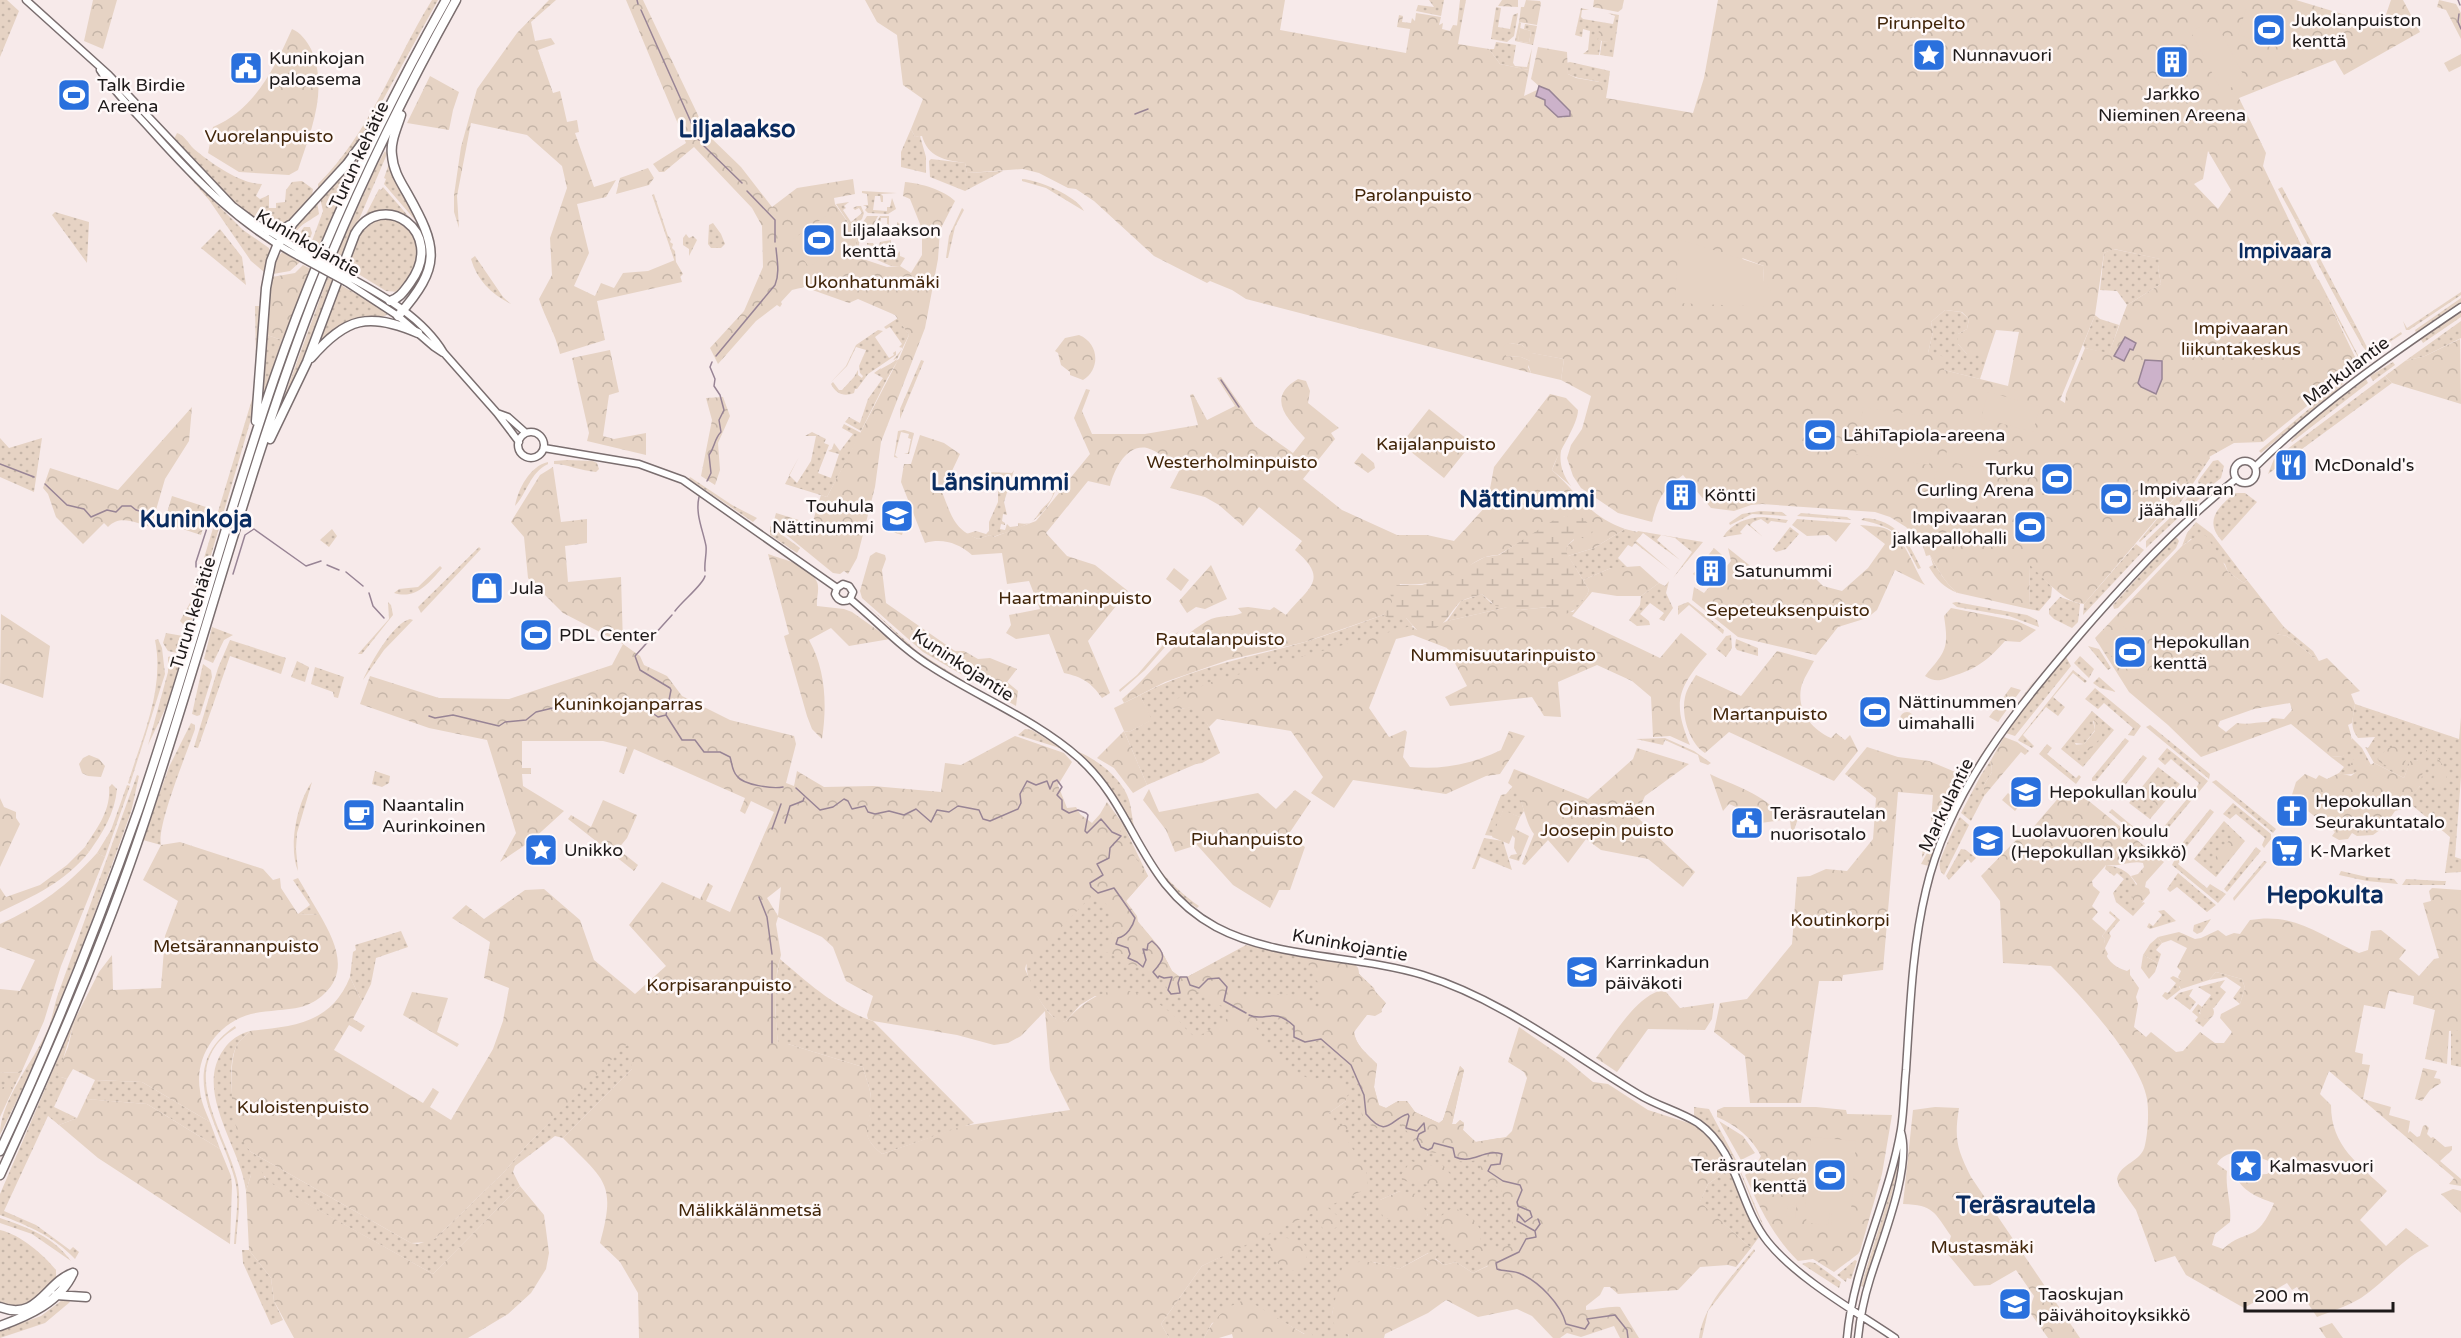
<svg xmlns="http://www.w3.org/2000/svg" width="2461" height="1338" viewBox="0 0 2461 1338" font-family="'Varela Round',sans-serif">
<defs>
<pattern id="grass-dots" width="8" height="8" patternUnits="userSpaceOnUse" patternTransform="scale(1.5)"><rect width="8" height="8" fill="#e6d3c4"/><path d="M2 2h.1M6 6h.1" fill="none" stroke="#c5b5a8" stroke-width="1.8" stroke-linecap="round"/></pattern>
<pattern id="forest-crowns" width="20" height="18" patternUnits="userSpaceOnUse" patternTransform="scale(1.5)"><rect width="20" height="18" fill="#e6d3c4"/><path d="M2 6a3 3 0 1 1 6 0M12 15a3 3 0 1 1 6 0" fill="none" stroke="#c5b5a8"/></pattern>
<pattern id="wetland-marsh" width="20" height="14" patternUnits="userSpaceOnUse" patternTransform="scale(1.5)"><rect width="20" height="14" fill="#e6d3c4"/><path d="M1 5h8M5 5V1M11 12h8M15 12V8" fill="none" stroke="#c5b5a8"/></pattern>
</defs>
<rect width="100%" height="100%" fill="#f7eaea"/>
<path fill="url(#grass-dots)" fill-rule="evenodd" d="M0,0H7L19,11L0,57Z
M432,0H438L363,136L318,192V184C370,133 394,61 432,0Z
M449,0H452L327,256L325,255L380,134Z
M1429,0H1444L1441,16L1416,11L1418,5L1434,7Z
M1460,0H1466L1461,26H1457Z
M1496,7L1501,8L1498,27L1510,29L1513,15L1518,13L1514,36L1507,42L1491,39Z
M1581,8L1589,10H1582L1581,17L1583,19L1613,24L1615,16L1608,13L1619,15L1613,57L1600,55L1602,41L1610,42L1598,40L1601,41L1599,55L1583,54L1588,50L1590,31L1583,29L1582,37L1575,35Z
M1519,22L1521,23L1518,41L1529,43L1531,31L1524,29L1525,24L1537,26L1533,45L1515,41Z
M1496,42L1516,45L1513,63L1515,66L1527,67L1532,48L1529,70L1500,64L1489,49H1494Z
M1570,62L1610,71L1608,86C1597,78 1580,81 1568,74L1566,63Z
M911,129L915,137L920,136L926,157V173L901,167V152Z
M177,133C184,135 188,143 194,149C211,163 240,184 262,184L256,196L260,199L269,195V208H276V203L285,202L286,190L292,182L302,181L313,189L312,196C305,204 293,223 283,226C250,235 194,161 174,139Z
M364,148L316,253L309,249L323,211L320,198Z
M385,151L387,154L340,264L334,260L377,165Z
M931,159L965,163L967,173L1003,171L965,191L930,177L929,161Z
M390,161L415,215V220L384,184L386,179L384,178Z
M182,169L243,230L269,248L270,255L264,272L251,261L209,200Z
M1022,179C1038,180 1077,196 1084,211L1046,188L1022,181Z
M383,187L410,218L413,222C393,207 385,215 365,216L379,189L381,190Z
M862,191L897,193L881,194L883,196V202H881L880,196H875L873,210L887,211V207H890L892,198L896,209L888,214L868,213L865,210L867,207L863,205H868L867,194L862,193Z
M654,194L668,236L671,239L670,242L673,244L672,248L675,251L676,262L683,274L680,277L652,195Z
M317,201L319,214C307,223 290,228 296,245L287,239L289,234Z
M849,202L844,206L846,208L843,210L851,222L862,213L859,208L855,210L853,208L857,206H861L864,213L862,219L852,228L836,204Z
M962,208L964,210L955,227L948,258H946L949,236Z
M55,212L89,222L87,263L52,215Z
M880,216H889V225L887,224V218H881L879,233H893L894,230L897,229V222L902,225V233H898L897,237L879,238L878,235H873L875,231L873,230Z
M386,218C431,224 420,267 399,292L386,291L347,267C354,246 360,223 386,218Z
M2299,219L2333,283L2331,289L2295,220Z
M713,223L721,234L725,244L721,248H711L708,244L709,225Z
M304,227H310L312,233L307,246L299,244L297,237Z
M857,227L867,231L871,235L864,234L863,237H860L858,251L872,252L873,246L867,245V243H873L875,247L873,259L854,256L857,235L853,229Z
M220,229L242,257L246,285L201,248Z
M686,234L689,238L693,236L697,240L689,256V249L683,245V238Z
M891,240V250H888L889,244L883,243L880,257L893,259L900,251V256L905,258L900,266H891L875,259L880,242Z
M2113,249L2161,259L2158,268L2161,284L2127,305L2117,291L2100,290L2104,253Z
M475,256L503,297L511,304C491,294 477,280 471,259Z
M318,272L321,273L247,480L246,479L288,350Z
M328,277L334,281L302,362L279,411Z
M2316,279L2319,280L2361,361H2360Z
M339,284L389,313C381,321 363,317 352,321C337,326 327,335 316,346Z
M2461,292V295L2409,330H2406L2403,321L2407,328Z
M2461,298V303L2416,333L2415,330Z
M255,306H261L256,397L251,419L182,654L168,651L163,643L166,633L183,636L186,627L180,621L191,601L253,396L256,361Z
M1945,310L1961,312L1969,319L1967,329L1958,334V344L1967,354H1988L1980,379L1944,370L1928,353L1933,332L1931,322Z
M2461,310V317L2423,343L2420,338Z
M2095,315L2100,319L2119,325L2109,354L2085,348L2083,345Z
M898,318L909,335L861,431L845,422L849,417L860,423L868,399L883,378L874,373L881,368L880,370L885,369L898,358L893,360L903,348L899,347L902,344L890,327L886,329L884,327Z
M2461,321V338L2425,356L2405,361Z
M2349,322L2355,324L2370,353L2401,332L2398,326L2402,334L2370,355L2363,347Z
M878,330L883,331L875,337L889,358L894,355L893,353L896,351V355L868,374L857,389H855L854,393C844,397 836,394 831,384L833,382L839,390H842L854,377L858,370V375L862,378L863,376L860,373L859,366L866,350L856,347L847,366L830,383L846,366L856,345Z
M267,335L282,340L262,400Z
M921,360L924,361L900,419V409Z
M2393,362L2395,365L2373,381L2370,376Z
M2385,376L2392,383L2268,474L2274,459Z
M2366,379L2368,383L2292,442L2291,441L2309,421Z
M2343,380L2345,382L2338,389L2261,453L2259,451Z
M844,424L861,433L827,497L785,484L799,457L789,475L797,483L811,461L816,436H805L812,432L826,439L824,443L829,445L818,473L831,478L839,454L828,451L832,449L834,443L840,451L853,434L842,428Z
M904,430L914,433L909,454H904L908,453L911,439L908,438L909,434L901,432L895,455L898,458L894,457L898,431Z
M0,438L9,448L42,438L34,492L0,477Z
M1562,446C1558,461 1562,474 1571,486L1552,470Z
M2209,456L2210,458L2178,506L2140,542L2139,541Z
M567,460L593,461L597,463L599,469L596,472C581,471 567,464 554,464V461Z
M2218,460L2224,466L2221,478L2211,486L2199,485L2198,481L2213,461Z
M548,462V464C530,472 526,495 515,506C518,489 530,466 548,462Z
M1014,470L1004,502L1007,515L1003,514L1002,521L1005,523V525L1001,524L1000,529L1005,530L1007,524L1010,527L1018,526V523C1032,526 1034,520 1041,510C1046,504 1051,502 1053,494L1051,489L1043,485L1032,486V481L1028,482L1031,486L1027,487L1026,477L1039,481L1055,492C1041,524 1024,526 993,537L990,535L978,539L966,534L976,531L986,534L989,531V522L998,502V479L988,472L1012,473Z
M690,477L732,505L757,518L753,522L689,479Z
M2198,488L2207,491L2199,496L2200,498L2188,510L2189,506L2185,501L2193,489Z
M2235,493H2245L2257,502L2222,541C2204,521 2217,508 2235,493Z
M1760,511L1782,512L1787,516L1752,514L1730,525L1729,523L1742,514Z
M2176,512L2180,516L2146,548V541Z
M1801,513L1847,517L1851,520L1797,516Z
M1764,517L1788,520L1786,523L1771,521L1768,524L1761,519L1753,522L1750,525L1763,537L1747,524L1740,532L1742,534L1723,537C1732,523 1747,517 1764,517Z
M1864,518C1897,520 1908,541 1921,568L1918,569C1901,536 1899,528 1861,520Z
M2196,522L2212,534L2247,580L2244,583L2228,572L2225,564L2191,539L2182,546L2187,533Z
M770,526L800,548L797,553L770,535Z
M1790,527L1799,534L1786,549L1776,552L1773,549Z
M332,529L337,536L329,547L320,540Z
M1625,529L1637,532L1638,531L1703,542L1673,578L1692,552L1675,538L1661,535L1657,540L1680,560L1643,533L1636,541L1671,571L1635,543L1632,547L1628,545L1618,558L1628,568H1611L1583,580L1568,556L1594,548Z
M2173,538H2177L2179,541L2176,548L2118,608L2114,609L2113,605Z
M2136,544L2144,550L2083,615L2084,604Z
M479,547L481,549L421,613L418,607Z
M1930,555C1935,566 1948,587 1958,593C1944,588 1936,579 1929,567L1933,565Z
M2030,564L2052,587L2051,597L2039,611L2029,609Z
M440,566L442,568C429,583 416,600 394,593L399,589L418,587Z
M1669,581L1666,593L1673,608L1664,621L1659,619L1664,613L1650,603L1640,614L1649,621L1650,625L1637,626L1629,620L1640,605L1641,596L1659,583L1665,586Z
M1482,594L1491,603L1508,607L1447,621L1461,601Z
M2060,597L2080,604L2078,622L2072,628L2054,619L2049,614V609Z
M388,602L391,605L393,615L362,654H358L389,619Z
M1688,602L1724,630L1723,634L1689,605L1678,615V606Z
M1956,602L2027,615L2037,620L2039,627L2009,616L1957,607L1952,603Z
M866,604L918,652L969,684L943,671L917,654Z
M1383,615L1406,618L1413,626L1313,655L1179,709L1197,706L1209,727L1220,753L1202,763L1196,764L1147,785L1124,731L1129,732L1151,720L1140,695C1193,667 1248,658 1305,642C1331,634 1357,624 1383,615Z
M410,619L413,620L384,650L363,680C370,664 393,623 410,619Z
M212,627L233,635L224,640L213,663L204,659Z
M2284,627L2313,651L2319,661L2287,636L2276,634Z
M1179,631L1145,670L1120,692L1119,690L1137,675L1163,645Z
M1731,635L1732,648L1726,657L1716,649L1726,636Z
M158,639L162,648L165,674L130,784L128,783C142,737 165,689 155,640Z
M1736,639L1758,648V656L1737,650L1735,647Z
M230,640L286,658L281,674L230,656L198,748L194,747L218,668Z
M2088,646L2099,649L2111,668L2108,670Z
M171,656L181,660L168,703L148,745L168,672V657Z
M2080,656L2094,669L2089,678L2074,663Z
M2066,657L2071,666L2015,736L2006,733L2041,685Z
M297,661L309,667L305,682L291,677Z
M203,664L211,670L212,677L200,715L197,716L192,714Z
M315,667L344,677L338,698L334,697L333,692L311,684Z
M2073,670L2087,681L2085,683L2073,673L2053,697L2065,707L2058,716L2046,707L2023,735L2034,746L2032,748L2019,741L2018,740Z
M2038,675L1970,777L1946,823L1929,866L1921,864L1981,755Z
M2099,677L2116,692L2100,688L2093,683Z
M2095,688L2141,726L2134,736L2128,735L2133,728L2104,703L2098,709L2085,699Z
M2355,704L2459,739L2461,717V777L2455,857L2461,859V872L2445,873L2450,837L2407,801L2420,786V758L2417,761L2411,760L2404,778L2374,763L2365,747L2368,748L2375,737L2358,738C2349,726 2353,719 2355,704Z
M2092,711L2114,730L2083,767L2061,749ZM2093,721L2101,726V736L2079,751L2075,743L2084,744L2095,730Z
M191,723L195,725V729C188,750 156,827 161,845L143,840L169,767Z
M2150,725L2210,774L2209,779L2146,727Z
M1025,729L1032,730L1063,749L1018,735Z
M1665,738L1694,751L1711,763L1708,765L1700,762L1698,755L1665,740L1663,745L1636,739Z
M2125,738L2129,741L2096,781H2092V778Z
M2352,738L2362,748L2371,765C2360,770 2351,778 2339,773L2344,767L2331,757L2343,756Z
M2047,744L2052,748L2047,754L2076,778L2079,775L2081,777L2076,784L2039,754Z
M2167,748L2208,781L2198,793L2195,790L2199,783L2171,759L2165,765L2158,759Z
M1076,751C1096,758 1123,779 1129,800C1132,810 1132,822 1136,832C1148,860 1174,889 1199,906L1197,908C1155,882 1141,837 1116,797C1105,779 1091,765 1076,751Z
M2143,755L2147,758L2117,795L2113,792Z
M1991,760L1992,772L1984,785V796L1971,821L1961,813L1981,775Z
M2158,767L2180,784L2150,819L2129,803Z
M375,771L390,776L389,783L382,787L372,784Z
M137,775L139,776L131,812L87,934L37,1059L0,1135C0,1100 34,1061 48,1029C52,1019 54,1007 57,997Z
M2216,780L2276,829L2273,833L2212,782Z
M312,782L297,833L296,849L298,871C288,847 297,802 312,782Z
M112,784L117,789C115,813 102,834 89,852L85,847C97,828 111,811 109,787Z
M127,785L130,786L105,857L97,853L111,830Z
M1513,786L1518,790L1524,811L1520,817L1503,811L1493,836L1485,835L1501,795L1506,794Z
M2192,793L2195,796L2161,837L2157,835Z
M2233,803L2271,834V839L2264,848L2262,845L2265,838L2236,814L2230,819L2223,814Z
M2112,809L2141,833L2145,830L2149,833L2143,840L2109,812Z
M2210,809L2214,812L2184,850L2180,846Z
M1801,810L1793,833L1795,835L1792,836L1789,813Z
M1960,817L1969,825L1944,875L1941,872C1940,870 1939,864 1940,862C1941,856 1957,821 1960,817Z
M2224,821L2245,841L2216,877L2194,859Z
M1123,824L1148,876L1126,901L1135,918L1160,948L1172,971L1180,977H1187L1246,945L1358,968L1359,974L1374,988L1382,1012L1375,1016L1369,1015L1368,1013L1354,1031C1355,1045 1367,1054 1377,1064L1374,1087L1379,1106L1386,1108L1398,1101H1407L1415,1112L1439,1123L1443,1120L1460,1066L1464,1070L1452,1124H1456L1460,1120L1464,1123L1463,1130L1475,1142L1499,1138L1581,1207L1501,1259L1473,1273L1456,1262L1444,1265L1428,1253L1399,1269L1374,1262L1337,1296L1332,1314L1349,1336L1348,1338H1312L1256,1307L1212,1323L1204,1338H1169L1161,1324L1202,1266L1364,1185L1329,1113L1346,1101L1095,996L1080,1005L1066,1021L1060,1022C1046,1014 1023,979 1027,962L1092,894ZM1400,1191L1425,1211L1428,1215L1426,1217L1395,1218L1380,1200Z
M1932,828L1937,831L1922,858L1924,834L1930,832Z
M1484,838L1503,841L1512,870L1480,857L1475,869H1472Z
M2256,847L2261,851L2227,892L2224,889Z
M1961,849L1966,850L1976,858L1971,863L1968,859L1949,880L1946,876Z
M2178,849L2183,857L2178,864L2207,888L2210,884L2226,894L2218,903L2172,865L2175,859L2173,856Z
M2264,861L2267,862L2234,901L2233,898Z
M2106,865C2130,868 2137,881 2142,903L2143,902L2145,903L2133,916L2116,902L2113,893L2124,879L2117,873L2114,876L2105,869Z
M2341,871L2367,877L2394,879L2398,884L2367,881L2339,875Z
M2178,873L2216,905L2207,912L2177,887L2170,892L2167,889Z
M298,878L320,915L298,914L310,905L293,880Z
M2406,879L2442,881H2446L2445,885H2402Z
M2164,910L2176,921L2150,929L2147,927L2149,923L2153,926L2162,915L2158,911Z
M2110,911L2120,920L2109,933L2111,936L2105,948L2108,954L2106,957L2103,948L2105,939L2102,936L2116,919L2109,913Z
M2211,919L2202,932L2197,934L2193,931L2194,925Z
M401,931L408,947L376,958L371,984L362,1002L350,977L353,952L356,950L355,945Z
M2158,937L2162,943L2156,950L2161,954L2158,963L2143,955L2150,944Z
M780,959C808,983 838,1010 873,1021L974,1123L882,1154C855,1132 872,1126 871,1099C871,1089 865,1077 863,1067L788,1044H778C775,1016 773,986 780,959Z
M2216,972L2242,979L2245,988L2240,1004L2233,998L2241,987L2226,977L2209,980Z
M2173,976L2182,980L2179,987L2181,989L2167,1000L2162,996L2165,992L2168,993L2176,983L2170,978Z
M2225,980L2220,987L2226,992L2214,1008L2202,1007L2199,1013L2208,1019L2211,1018L2203,1027L2195,1021L2198,1017L2192,1012L2198,1004L2202,1007L2211,995L2198,987Z
M2193,989L2189,996L2196,1002L2190,1010L2174,998L2179,993Z
M660,1009L677,1024L563,1138L555,1136L515,1166L513,1172L520,1186L433,1274L266,1181L265,1176L251,1175L246,1191C241,1147 193,1091 224,1049C230,1040 239,1034 250,1031C246,1036 240,1040 237,1045C224,1068 234,1132 251,1152L411,1243L418,1244L436,1238L504,1172L527,1145Z
M75,1019C71,1037 60,1061 61,1077L67,1079L54,1107L77,1118L59,1125L48,1116L4,1211L36,1225L70,1250L73,1247L79,1252L75,1259C53,1236 29,1226 0,1215V1194Z
M235,1026L236,1028C174,1066 225,1130 237,1179C242,1200 237,1223 236,1244H234C235,1223 240,1200 235,1180C221,1125 172,1070 235,1026Z
M2451,1030H2461V1067L2451,1065Z
M0,1072L21,1073L14,1087H0Z
M95,1080L142,1082L210,1122L220,1149L147,1104L86,1099Z
M1694,1107L1709,1109L1735,1158L1765,1229C1750,1203 1744,1173 1727,1148C1718,1134 1705,1127 1694,1115Z
M1901,1138C1898,1190 1878,1237 1865,1287L1861,1286L1891,1189Z
M1729,1169L1759,1237L1751,1248L1724,1224L1697,1208L1708,1184Z
M0,1218C27,1227 54,1237 71,1261L32,1234L0,1223Z
M0,1230C21,1235 43,1254 56,1270V1280C35,1299 29,1309 0,1304Z
M1754,1249L1755,1251L1708,1311L1702,1338H1699C1704,1303 1732,1277 1754,1249Z
M242,1250H249L271,1278L274,1301L283,1320L271,1325L243,1263Z
M1855,1260L1857,1261L1851,1279L1847,1278L1846,1282L1837,1275Z
M1809,1262L1815,1263L1841,1282L1839,1288L1802,1264Z
M68,1299L70,1302L45,1323L0,1338V1331L41,1316L62,1300Z"/>
<path fill="url(#forest-crowns)" fill-rule="evenodd" d="M93,0H117L103,49L84,41Z
M549,0H556L531,22L535,41L551,38L555,44L538,50L553,93L560,91L567,122L577,120L579,132L575,133L594,187L616,180L606,197L577,204L589,253L574,286L595,296L601,283L614,288L623,273L648,271L675,260L682,282L597,301L605,340L560,354C556,335 545,318 539,299L552,275L550,238L567,188L562,166L527,135L471,123L457,196L459,228L454,212V195L461,147L477,89L517,33Z
M626,0H643L707,134L741,167L772,207L797,188L853,179L855,194L834,198L835,204L857,235L854,256L887,267L900,266L911,273L922,255V229L910,199L903,196L905,182C920,183 944,190 955,201L940,230L938,259L925,328L881,442L875,487L857,558L848,574L844,571L840,574L833,573L773,524L776,513L812,524L821,495L827,497L898,360L888,377L879,370L899,359L909,335L895,315L858,299L849,303L804,287L792,290L781,302L782,304L780,307L777,305L756,321L718,364L710,348L744,311L763,267L762,226L752,208L694,147L664,172H659L653,164L686,143Z
M865,0H1285L1280,30L1406,53L1410,29L1397,27L1399,15L1403,16L1402,22L1411,23L1412,18L1415,21L1416,13L1441,17L1439,25L1443,23L1442,29L1450,31L1453,25L1461,26L1458,44L1489,49L1500,64L1529,70L1524,96L1537,90L1536,96L1545,100V106L1563,118L1570,112L1549,90L1539,86L1531,79L1538,47L1567,52L1568,74L1576,78L1606,83L1608,86L1606,98L1693,113L1704,78L1718,0H2296L2382,26L2391,0H2403L2420,32L2344,75L2335,60L2239,98L2266,153L2263,166L2357,361L2350,371L2263,442L2234,443L2209,457L2084,604C2063,602 2045,579 2030,565L2029,609L1958,593C1948,587 1936,567 1930,555L1926,556L1922,543L1906,527L1890,517L1875,512L1762,504L1751,505L1734,511L1711,508L1683,475C1663,490 1658,498 1652,522L1618,513L1581,488L1573,476L1567,458L1571,445L1582,429L1591,396L1561,380L1564,359L1531,353L1522,345L1510,343L1506,356L1521,357L1530,361L1528,367L1531,373L1246,299L1232,290L1210,281L1207,283L1154,256L1094,201L1076,189L1068,188L1039,173L1023,169L967,173L965,163C944,160 928,157 922,136L915,137L911,129L923,99L903,85L897,35L877,22ZM2208,151L2231,190L2218,209L2194,184L2203,179ZM2114,249L2160,259L2158,268L2161,284L2127,305L2109,353L2085,348L2066,394L2065,403L2060,400L2095,315L2104,253ZM1742,258L1764,266L1763,282ZM1945,310L1962,312L1969,319L1967,329L1958,334V344L1967,354H1988L1996,330L2019,332L2008,386L1944,370L1946,357L1928,353L1933,332L1931,322Z
M1502,0H1518V7L1498,6Z
M1526,0L1540,1L1541,3L1537,25L1519,22L1521,7H1524Z
M1594,0H1624L1622,9L1618,12L1593,7Z
M2439,0L2456,4L2461,13V39L2446,10L2437,7Z
M1520,28L1531,31L1529,43L1518,41Z
M292,29C300,32 307,41 311,49C329,89 311,130 298,170L289,175L239,172L208,153L213,127C254,111 275,67 292,29Z
M1599,29L1612,31L1610,42L1598,40Z
M2461,54V66L2449,72L2444,63Z
M430,76L459,92L453,110L449,130L407,123Z
M648,168L654,178L649,185L616,194L620,178Z
M2282,187L2299,219L2295,220L2278,189Z
M867,216H878L870,231L861,225Z
M282,252L300,262L290,271L273,274L276,260Z
M303,265L311,269L282,340L267,335L269,284L272,277L295,273Z
M2333,283L2335,287L2355,324L2349,322L2331,289Z
M1079,335C1099,343 1101,369 1083,380L1070,375V372L1061,365L1058,353L1055,351L1065,338Z
M2460,339L2461,404L2392,383L2385,376L2405,361L2425,356Z
M610,350L619,392L609,395L603,436L614,439L646,433V455L587,441L589,433L572,358Z
M1221,377L1255,426L1293,453L1305,438C1288,419 1265,398 1298,379L1306,381L1310,391L1308,403L1339,428L1331,433L1335,439L1303,479L1342,510L1397,535H1427L1454,541L1487,505L1494,467L1550,394L1566,398L1578,410C1578,425 1558,452 1552,470C1579,494 1588,516 1625,529L1594,548L1568,556L1565,552L1568,545L1574,540L1565,516L1498,555C1482,555 1473,564 1460,572C1441,582 1420,586 1400,584L1391,605L1383,615L1305,642L1228,660L1165,682L1124,703L1122,699C1152,674 1173,641 1207,621C1220,614 1230,618 1242,613L1238,608L1248,607L1270,610L1274,607L1286,615C1309,587 1330,580 1295,550L1302,541L1259,507L1243,526L1219,505L1205,497L1170,488L1180,469C1170,462 1158,451 1147,448C1126,444 1114,470 1110,486L1088,481L1046,533L1067,556L1095,565L1128,591L1088,641L1110,693L1102,698C1091,682 1082,677 1064,673L1049,634L1016,639L1006,633L1011,625L1009,615L1040,609L1029,581L1007,584L1002,553L972,555C958,543 943,538 925,543L901,482L904,464H911L920,435L944,443L960,454L942,492C952,517 954,529 978,539L990,535L994,537L1036,521L1059,493L1041,478L1044,474L1068,481L1090,454L1074,418L1086,389L1090,390L1082,411L1092,434H1145L1198,425L1190,395L1193,394L1207,420L1235,406L1217,378Z
M723,397L730,416L718,443L720,470L715,485L701,476L712,420L706,398Z
M192,407L189,441L165,479L151,527C136,523 120,514 108,527L104,523L83,544L56,517L48,494L43,488L50,468L118,490Z
M1429,409L1472,443L1444,478L1401,444Z
M1362,453L1374,463L1375,468L1368,473L1354,463Z
M553,467L561,522L587,519V543L565,546L568,582L621,577L623,644L640,656L644,665L667,676L682,696L730,720L794,736L796,744L786,783L794,786L797,771L824,787L873,786L941,792L945,763L961,765L1015,736L1064,753L1072,762L1058,785L1067,808L1076,807L1080,814L1092,823L1100,814L1107,802L1123,824L1119,833L1148,876L1126,901L1137,916L1138,922L1160,948L1172,971L1180,977H1187L1212,964L1229,984L1234,983L1241,997L1265,994L1296,995L1309,1002L1318,1011L1321,1006L1318,1002L1320,984L1314,978V969L1309,966L1306,955L1354,963L1358,968L1359,974L1386,1003C1378,1014 1382,1015 1367,1015L1354,1032C1355,1045 1368,1055 1377,1064L1374,1087L1379,1105L1386,1108L1398,1101H1407L1415,1112L1439,1123L1443,1120L1460,1066L1464,1070L1452,1124H1456L1460,1120L1464,1123L1463,1130L1476,1142L1506,1137L1512,1131L1527,1078L1524,1072L1508,1062L1519,1027L1564,1058L1593,1082L1608,1084L1648,1110L1692,1124L1705,1133L1719,1150L1729,1169L1708,1184L1700,1202L1751,1248L1736,1267L1728,1265L1700,1267L1678,1290L1618,1294L1610,1287H1604L1600,1295L1586,1306V1310C1597,1310 1608,1306 1620,1307L1639,1338H1620L1614,1326L1581,1337L1567,1333L1560,1338H1553L1532,1316L1517,1309L1478,1317L1446,1300L1428,1313L1385,1334L1384,1338H1348L1349,1335L1335,1328L1332,1314L1342,1268C1360,1257 1380,1263 1399,1269L1438,1248L1439,1252L1435,1259L1444,1265L1456,1262L1473,1273L1488,1266L1474,1250H1458L1442,1233L1440,1217L1453,1207C1461,1211 1478,1221 1480,1230C1481,1239 1479,1242 1486,1249L1515,1245L1522,1237L1521,1232L1512,1223L1511,1207L1503,1199L1501,1189C1488,1181 1484,1182 1480,1165L1487,1162L1486,1159L1464,1162L1459,1161L1451,1155L1421,1151C1412,1141 1411,1134 1400,1124C1391,1134 1371,1130 1363,1118C1360,1112 1363,1110 1363,1104C1363,1098 1354,1075 1351,1069C1346,1058 1338,1057 1330,1050C1327,1046 1326,1042 1321,1039L1309,1044L1298,1043L1294,1037V1026C1286,1019 1263,1015 1253,1023C1265,1042 1292,1075 1314,1080L1318,1078L1341,1079L1349,1094L1346,1097V1101L1329,1113L1339,1126L1349,1124L1350,1126L1343,1133L1366,1171L1368,1188L1327,1207L1340,1218V1226L1325,1232L1313,1213L1202,1266L1161,1324L1169,1338H639L638,1293L620,1262L600,1243C617,1182 604,1180 563,1138L632,1069L629,1042L527,1145L504,1172L436,1238L429,1242L411,1243L251,1152C246,1146 242,1140 238,1133C231,1115 228,1061 237,1045C240,1040 246,1036 250,1031C294,1026 331,1024 350,977L362,1002L353,1019L365,1026L361,1032L349,1025L334,1050L423,1103L433,1088L439,1092L430,1107L451,1120L493,1049L503,1021L509,988L484,978L490,942L452,918L466,905L484,919L525,890L544,889L580,920L594,960L635,994L666,966L629,925L662,882L700,899L708,883L713,886L706,901L730,912L774,812L751,801L745,814L740,811L745,798L634,749L624,774L619,772L627,747L603,741H522V768H531V774H522L523,786L564,811L531,841L500,862L516,833L487,740L429,728L360,704L370,676L439,698L509,699L612,665L623,644L563,613L528,578L524,537L511,522L540,475ZM781,887L778,916L767,898ZM1092,895L1102,900L1110,908L1112,939L1102,949L1103,952H1109L1124,964L1139,966L1153,978L1163,979L1170,996H1190L1200,991L1209,1001L1235,1011L1228,1018L1200,1036H1194C1185,1030 1180,1020 1171,1013C1132,980 1100,983 1066,1021C1047,1024 1032,984 1025,969L1026,965ZM778,917L822,937L833,947L846,981L873,996L867,1015L868,1019L873,1021L957,1035L994,1045L1008,1043L1021,1036L1045,1011L1050,1070L1070,1110L963,1126L882,1154C855,1132 873,1126 871,1099C871,1089 865,1077 863,1067L788,1044H778L775,1009L777,971L781,955L776,924Z
M172,496L209,508L201,535L164,523Z
M898,517L906,520L902,535L893,532Z
M1797,519L1850,523H1851L1836,542L1828,535L1807,536L1792,525Z
M1860,525C1868,526 1877,526 1884,528C1905,535 1913,568 1925,585L1895,570L1877,610L1867,618L1838,627L1816,655L1738,637L1692,600L1694,587L1704,593L1731,561L1728,548L1753,568L1769,572L1805,568L1823,586L1842,591L1868,568L1885,544Z
M2198,535L2206,536L2219,554L2228,572L2244,583L2247,580L2284,627L2277,634L2287,636L2319,661L2327,658L2360,691L2351,694L2355,704L2352,723L2348,725C2352,737 2355,747 2343,756L2331,757L2291,724L2201,757L2168,725L2129,692L2095,638L2182,546ZM2290,703L2292,710L2284,719L2272,718L2268,722C2257,722 2248,725 2237,723L2226,732L2218,726L2220,721L2254,709Z
M1714,548L1722,555L1720,557L1718,556L1699,579L1693,574Z
M876,552L885,555L886,559L882,570L886,603L955,651H964L978,659L990,658L1017,669L1007,682L1018,691L1016,706L923,652L862,598L860,591L870,556Z
M768,554C784,560 809,564 817,582C820,589 816,599 817,606L844,609L852,612L890,639L849,646L831,628L809,640C826,670 827,706 822,739L812,729L807,716L784,636L789,634Z
M1211,565L1227,599L1205,609L1196,607L1187,613L1179,601Z
M1640,566L1659,583L1641,596H1617L1592,592L1572,616L1660,658L1681,633L1707,654C1678,688 1672,702 1690,745L1670,736L1653,737L1651,697L1632,681L1597,665L1558,682L1561,717L1544,716L1532,697L1450,706L1445,697L1467,686L1447,648L1413,635L1396,639L1369,708L1389,737L1405,730L1407,732L1403,757L1410,767C1443,770 1472,764 1501,750L1509,731L1525,736L1500,774L1486,776L1446,794L1353,780L1334,808L1311,793L1323,777L1291,731L1217,719L1209,727L1196,707L1179,709L1161,707L1208,683L1411,626L1417,630H1428L1447,621L1508,607L1520,610L1548,607L1560,611L1573,612L1587,595L1589,590L1583,580L1611,568Z
M1951,608L2017,621L2036,630L2020,642L2005,641C1990,658 1978,668 1956,675C1944,679 1937,684 1925,676C1946,651 1949,649 1944,616Z
M1,614L50,646L43,698L0,683Z
M1777,651L1814,661C1810,669 1803,679 1801,688C1797,711 1811,729 1831,738L1836,733L1845,740L1850,735L1858,751L1834,781L1729,732L1705,753C1689,743 1681,715 1685,697C1687,688 1692,682 1696,675L1741,696Z
M2011,687L2021,690L1998,722L1989,717Z
M1900 719a7 7 0 1 1 14 0a7 7 0 1 1-14 0Z
M2094,720L2101,726L2102,736L2090,750L2079,751L2073,745L2084,744L2095,731Z
M1124,731L1147,785L1133,793L1114,768L1097,758Z
M2004,737L2017,742L2029,751L2025,755L2021,752L1984,796V785L1992,772L1991,760Z
M2395,746L2408,752L2403,769L2399,772L2379,762L2378,758L2388,748Z
M1867,747L1898,757L1929,761L1965,776L1954,796L1931,822L1933,795L1898,792L1883,970L1843,975L1842,981H1819L1801,1103H1750L1745,1056L1714,1032L1720,1003L1747,999L1792,944L1797,877L1810,876L1826,869L1847,871L1873,839L1876,798L1845,774Z
M1637,748L1689,764L1645,796L1636,816L1695,872L1683,887L1648,859L1601,850L1586,839L1568,863L1548,840L1525,865L1522,864L1534,834C1522,818 1525,795 1508,783L1514,769L1588,799L1633,759Z
M2424,750H2427L2420,786L2402,809L2395,811L2384,827L2373,835L2357,836L2352,833L2348,839L2339,840L2332,836L2335,832L2291,798L2296,782L2305,774L2316,779L2319,775L2327,779L2339,773L2351,776L2360,769L2350,765L2354,760L2349,755L2353,752L2359,756L2364,753L2368,766L2374,763L2404,778L2411,759L2417,761Z
M89,755L99,759L105,766L101,777L88,776L82,773L79,764L83,758Z
M2438,758L2447,772L2445,784L2442,788L2433,784Z
M1710,774C1732,785 1771,796 1782,820L1761,823L1748,813L1746,807L1741,809L1729,804L1723,811Z
M2167,781L2174,786L2158,806L2151,800Z
M2067,788L2079,793L2164,862L2146,882L2145,887L2149,889L2150,893L2139,906L2134,904L2131,891L2137,884L2131,876L2138,874L2144,867L2143,863C2132,860 2121,867 2106,865L2092,881L2093,886L2100,892L2092,906L2098,912L2092,919L2106,931L2102,936L2105,939C2101,954 2111,967 2127,971L2130,969V975L2139,988L2136,997L2138,1004L2134,1027L2146,1037L2151,1032L2176,1052L2183,1051L2200,1032L2215,1043H2224L2232,1032L2220,1018L2221,1014L2240,1004L2245,988L2242,979L2216,972L2209,980L2181,989L2178,984L2181,980L2178,977L2181,971L2177,967L2187,948L2171,940L2162,943L2158,937L2179,932L2195,939L2201,938L2218,930L2226,936L2234,933L2240,934L2250,920C2296,912 2320,936 2359,953L2368,950L2371,931L2381,930L2406,950L2399,959L2419,976L2434,959L2439,958L2423,903L2431,901L2429,891L2432,888L2461,890V1030L2449,1031L2447,1064L2425,1059L2435,1010L2413,1004L2414,996L2389,991L2385,1009L2364,1005L2355,1052L2363,1054L2362,1064L2370,1065L2363,1099L2391,1107L2389,1115L2410,1121L2408,1133L2410,1131L2417,1137L2420,1136L2423,1126L2426,1125L2429,1128L2427,1134L2431,1138L2433,1137L2445,1147L2452,1146V1150L2440,1161L2461,1179V1186L2449,1184L2454,1178L2329,1071L2320,1094L2331,1105C2331,1147 2359,1164 2387,1191L2360,1220L2386,1246L2406,1228L2429,1246C2403,1258 2385,1282 2361,1298C2348,1306 2332,1311 2317,1317L2297,1287L2292,1290L2287,1283L2244,1308L2186,1275L2175,1256L2155,1262L2136,1210L2119,1186L2117,1179C2120,1163 2142,1162 2145,1145C2148,1132 2149,1112 2147,1099C2141,1061 2079,993 2051,966L2003,963L2000,901L1981,876L2020,836L2031,830ZM2241,1150L2271,1162L2275,1168L2267,1174L2252,1175L2246,1165L2234,1174C2243,1192 2257,1197 2274,1203C2270,1213 2262,1229 2252,1233C2238,1239 2234,1239 2223,1249L2212,1245L2215,1234L2230,1222C2232,1204 2225,1189 2227,1171L2217,1164C2221,1155 2232,1153 2241,1150Z
M1149,789L1159,812L1258,793L1276,809L1295,790L1311,801L1288,835L1305,847L1290,890H1279L1270,908L1233,885L1197,845L1175,852L1166,830L1143,800Z
M0,798L4,807L16,812V818L20,824L0,867Z
M603,800L637,815L627,838L618,849L638,865L634,871L568,819L571,815L591,827Z
M1515,829L1529,836L1519,861L1509,858L1511,855L1517,854L1514,848L1515,838L1512,835Z
M2232,837L2239,843L2220,866L2213,860Z
M180,842L263,869L273,880L280,878L281,888L298,914L320,915C334,940 350,970 324,994C318,1000 309,1005 301,1007C284,1011 267,1010 251,1014C217,1023 194,1057 200,1091C201,1102 206,1112 210,1122L142,1082L95,1080L73,1069L67,1079L61,1077L57,1073L68,1047L75,1019L99,972L112,955L113,990L161,988L165,936L178,901L143,880L161,845Z
M85,847L89,852C65,882 34,896 0,912V888L6,897L40,885L67,865Z
M97,853L105,857L61,966L44,1021L21,1073L0,1072V989L20,991L35,960L0,947V924C41,905 66,887 97,853Z
M2143,955L2158,963L2155,972L2149,979L2141,968Z
M1659,991L1666,992L1680,1008L1714,1003L1712,1019L1705,1030L1648,1029L1617,1072L1596,1058C1612,1038 1634,999 1659,991Z
M412,992L448,998L437,1032L459,1044L457,1047L403,1015Z
M2200 1012a7 7 0 1 1 14 0a7 7 0 1 1-14 0Z
M2423,1068L2437,1071L2434,1078L2440,1079L2441,1083L2430,1090L2422,1101L2415,1099Z
M0,1087H14L0,1117Z
M86,1099L147,1104L220,1149L231,1176L232,1186L230,1244L98,1158L59,1125L77,1118Z
M1724,1107H1816L1846,1110L1847,1114L1892,1115L1882,1174L1860,1251L1858,1254L1834,1272L1813,1259L1798,1261C1773,1236 1759,1207 1745,1175L1755,1167L1761,1156C1752,1138 1736,1125 1717,1117V1110Z
M1935,1107L1959,1108C1954,1139 1957,1149 1971,1177L2080,1338H2048L2029,1311L2034,1296L2016,1270L1990,1285L1974,1286L1946,1252L1951,1236C1934,1212 1934,1205 1903,1204L1913,1110Z
M1719,1121L1743,1136L1755,1153L1741,1160Z
M1411,1161L1423,1165L1443,1166L1452,1176C1435,1188 1421,1185 1402,1180L1401,1175Z
M259,1167L267,1181L433,1274L520,1186L544,1215L549,1253L546,1269L531,1293L508,1314L468,1338H294L274,1301L271,1278L249,1250L246,1191L251,1175Z
M2453,1189L2461,1191V1213L2441,1194Z
M1400,1191L1416,1194L1428,1215L1426,1218L1384,1219L1380,1209V1200Z
M1287,1238L1301,1241L1309,1250C1307,1254 1306,1260 1304,1264C1294,1280 1274,1263 1269,1252C1271,1241 1276,1239 1287,1238Z
M1242,1301L1254,1304L1304,1334L1311,1332L1314,1338H1233L1232,1334L1219,1338H1204C1213,1320 1224,1307 1242,1301Z
M2332,1323L2343,1338H2326L2319,1328Z"/>
<path fill="url(#wetland-marsh)" d="M1565,516L1583,518L1594,530L1588,539L1576,537L1568,545L1566,552L1589,590L1587,595L1576,609L1566,614L1548,607L1520,610L1496,606L1482,594C1475,597 1464,598 1459,603C1444,620 1444,632 1417,630L1406,618H1389L1383,615L1392,602L1390,592L1395,585H1422L1451,575L1485,557L1499,555L1557,518Z"/>
<path fill="#e6d3c4" d="M2246,9L2299,25L2291,51L2238,35Z
M2214,19L2246,80L2222,92L2191,32Z
M829,214L848,240L809,267L790,241Z
M1682,240L1764,266L1763,282L1767,283L1772,295L1771,307L1675,303L1679,241Z
M1510,343L1522,345L1532,353L1564,359L1561,380L1531,373L1528,364L1530,361L1521,357L1506,356L1503,346Z
M1988,392L2040,406L2033,432L1981,418Z
M1863,407L1937,418L1929,465L1856,454Z
M1963,419L2004,430L2015,453L1959,435Z
M1952,437L2013,456L2011,459L2006,460L1999,471L1950,462L1946,454Z
M1941,465L1998,477L1973,511L1967,512L1936,501L1934,476Z
M1174,568L1189,580L1181,591L1166,579Z
M2122,625L2157,656L2140,680L2102,648Z
M1140,695L1152,720L1129,732L1124,731L1114,708Z
M2008,793L2021,804L2015,811L2002,800Z
M1503,810L1520,817L1509,844L1492,837Z
M1811,1137L1856,1141L1850,1225L1831,1224L1832,1213L1830,1212L1828,1225L1806,1223L1807,1211L1805,1210Z
M1789,1202L1797,1203L1795,1218L1785,1216Z"/>
<path fill="#ccb2ca" stroke="#988495" stroke-width="1.5" d="M1539,86L1549,90L1570,111V116L1558,117L1545,105V100L1536,96Z
M2125,337L2136,343L2133,350L2130,349L2124,361L2114,356Z
M2145,360L2162,361V379L2156,394L2141,387L2138,383Z"/>
<g fill="none" stroke-linecap="round" stroke-linejoin="round">
<path stroke="#988495" stroke-width="1.5" d="M637,0L638,4
M2458,0L2460,5
M641,10L699,140
M2459,14L2458,22L2461,29
M1135,114L1148,109
M704,146L742,183
M747,191L775,220V242
M716,356L775,285C780,273 777,260 776,248
M1221,380L1239,407
M0,464L34,477
M707,481L711,473L709,455C715,447 714,439 721,432L719,420L724,410L720,395L714,386L715,379L710,367L712,362
M45,484L67,505L84,509L91,517L107,510L116,512L122,506H131L136,510L150,514
M699,497C695,514 703,530 706,546C707,554 704,562 705,571
M170,517H201L207,528L196,562V567
M327,565L339,570
M346,572L363,586
M233,574L245,535L254,529L306,566L321,561
M369,593L373,606L384,618
M675,611C682,601 703,585 705,576
M672,615L635,656L640,670L670,688L671,690L666,715L682,740H695L704,752H720L730,757C732,763 732,771 737,776C743,785 773,789 783,787
M429,716L435,718L453,715L499,726L505,722L526,720L536,712L557,707L592,711L633,707L651,712L658,717L666,715
M796,788L820,810L833,807L844,799L848,801L852,809L865,806L868,812L875,814L889,811L904,815L916,809L931,822L937,810L949,812L958,806L979,810L983,819L990,821L1018,809L1021,803L1020,794L1027,781L1036,785L1047,781L1050,789L1053,782L1057,780L1062,787L1057,795L1062,800V809L1069,813L1078,810L1086,813L1088,815L1085,831L1087,833L1101,819L1112,832L1121,836L1110,848L1109,858L1097,864L1103,875L1090,883L1091,887L1098,893L1114,888L1135,918C1133,926 1127,936 1118,938L1116,944L1128,948L1130,954L1128,958L1137,962L1143,967L1146,960L1143,949L1147,950L1148,944L1152,941C1167,954 1165,959 1153,972L1158,978L1159,976L1164,978L1172,977L1168,990L1171,994L1180,993L1178,983L1180,977H1187L1190,985L1199,988L1208,979L1219,978L1227,987L1224,1001L1246,1013
M785,823L790,806L803,801L804,798
M772,829L781,804
M759,897L767,917L772,954
M772,961V1043
M1249,1015C1265,1023 1273,1006 1294,1026V1037L1305,1042L1321,1039L1351,1065L1364,1095L1366,1114C1388,1140 1390,1119 1408,1114L1409,1116L1406,1128L1417,1131L1424,1123L1425,1131L1419,1134L1417,1139L1421,1147L1428,1150L1432,1148L1434,1143L1453,1148L1455,1157C1472,1165 1485,1148 1502,1154L1500,1164L1491,1165L1488,1171L1503,1181L1520,1185L1522,1190L1517,1202L1518,1206L1530,1211L1532,1217L1525,1222L1518,1214L1517,1221L1535,1231L1536,1237L1526,1239L1519,1252L1496,1263L1497,1269C1505,1272 1513,1270 1521,1274C1539,1282 1561,1304 1566,1324L1585,1329L1589,1323L1587,1319L1615,1315L1627,1330L1628,1338
M1535,1231L1540,1224L1538,1219"/>
<g stroke="#7a6e6f" stroke-width="9">
<path id="secondary" d="M26,0L109,75L233,206L257,224L301,251
M100,70C114,92 134,111 151,130C195,179 239,225 298,256
M349,277C384,296 423,318 444,353L497,413L519,442
M346,282L398,316L434,347L443,353
M497,413L508,417L526,433
M518 445a13 13 0 1 1 26 0a13 13 0 1 1-26 0Z
M544,448L639,464L683,480L837,588
M2234 472a11 11 0 1 1 22 0a11 11 0 1 1-22 0Z
M2255,467C2318,405 2388,356 2461,307
M837,588L843,584L849,586L853,592L850,599
M837,588L835,594C838,601 844,603 850,599
M850,599C877,621 902,649 932,667C980,698 1036,720 1079,758C1137,810 1139,885 1216,927C1276,959 1357,955 1423,975C1501,999 1568,1052 1638,1094C1657,1106 1679,1111 1698,1123C1739,1152 1738,1205 1768,1242C1798,1279 1855,1311 1895,1338
M1847,1338C1853,1266 1889,1201 1901,1129C1904,1110 1904,1090 1906,1070C1910,1010 1912,948 1926,890C1949,790 2018,707 2083,631C2130,577 2179,524 2236,479
M1858,1338C1860,1318 1864,1298 1870,1279C1881,1243 1912,1168 1901,1132"/>
</g>
<g stroke="#7a6e6f" stroke-width="11">
<path id="highway" d="M268,231L282,230L290,225
M398,316C442,266 438,248 407,193C400,181 393,170 392,155C390,142 397,128 401,115
M311,358C346,317 369,312 418,333
M256,421L266,288L271,261L277,246L293,223L347,164L380,119
M270,439L307,362L355,234C381,188 448,231 410,283C404,291 400,298 390,301
M0,1151C52,1040 97,927 138,811C187,668 225,522 274,379C319,248 378,121 446,0
M0,1175C53,1059 104,943 144,823C202,650 247,473 312,303C352,199 402,97 456,0
M56,1295L86,1297
M0,1307C38,1322 46,1282 73,1273
M0,1326C28,1316 60,1302 73,1273"/>
</g>
<use href="#secondary" stroke="#fff" stroke-width="6"/>
<use href="#highway" stroke="#fff" stroke-width="8"/>
<g stroke="#7a6e6f" stroke-width="9" stroke-linecap="butt">
<path id="secondary-bridge" d="M301,251L349,277
M298,256L346,282"/>
</g>
<use href="#secondary-bridge" stroke="#fff" stroke-width="6"/>
</g>
<defs>
<g id="stadium-square" transform="scale(1.725)"><rect x="-9" y="-9" width="18" height="18" rx="4" fill="#2a70dd" stroke="#fff9f9"/><path d="M0-5a6.5 5 0 1 0 0 10a6.5 5 0 1 0 0-10ZM-3.5-1.8h7v3.6h-7Z" fill="#fff"/></g>
<g id="sight-square" transform="scale(1.725)"><rect x="-9" y="-9" width="18" height="18" rx="4" fill="#2a70dd" stroke="#fff9f9"/><path d="M0-6L1.8-2.2L6-1.7L2.9 1.2L3.7 5.4L0 3.3L-3.7 5.4L-2.9 1.2L-6-1.7L-1.8-2.2Z" fill="#fff"/></g>
<g id="building-square" transform="scale(1.725)"><rect x="-9" y="-9" width="18" height="18" rx="4" fill="#2a70dd" stroke="#fff9f9"/><path d="M-4-6H4V6H1V3H-1V6H-4ZM-2.5-4.3h1.7v1.8h-1.7ZM.8-4.3h1.7v1.8H.8ZM-2.5-1h1.7V.8h-1.7ZM.8-1h1.7V.8H.8Z" fill="#fff"/></g>
<g id="civic-square" transform="scale(1.725)"><rect x="-9" y="-9" width="18" height="18" rx="4" fill="#2a70dd" stroke="#fff9f9"/><path d="M-.6-6.5H3V-4.5H.6V-3L4-1V1h2V6H-6V1h2V-1L-.6-3ZM-1.2 2.5V6h2.4V2.5Z" fill="#fff"/></g>
<g id="restaurant-square" transform="scale(1.725)"><rect x="-9" y="-9" width="18" height="18" rx="4" fill="#2a70dd" stroke="#fff9f9"/><path d="M-5-6h1v4h1v-4h1v4h1v-4h1v5L-1.5 .5V6h-2V.5L-5-1ZM5-6V6H3V1.5H1.5Q1.5-4 5-6Z" fill="#fff"/></g>
<g id="school-square" transform="scale(1.725)"><rect x="-9" y="-9" width="18" height="18" rx="4" fill="#2a70dd" stroke="#fff9f9"/><path d="M0-5L7-2L0 1L-7-2ZM-4 1L0 2.5L4 1V4Q0 6-4 4Z" fill="#fff"/></g>
<g id="shop-square" transform="scale(1.725)"><rect x="-9" y="-9" width="18" height="18" rx="4" fill="#2a70dd" stroke="#fff9f9"/><path d="M-5-2.5h2.3a2.7 3.5 0 0 1 5.4 0H5L5.5 6h-11ZM-1.5-2.5h3a1.5 2.3 0 0 0-3 0Z" fill="#fff"/></g>
<g id="church-square" transform="scale(1.725)"><rect x="-9" y="-9" width="18" height="18" rx="4" fill="#2a70dd" stroke="#fff9f9"/><path d="M-1.2-6h2.4v3.5h3.3v2.4h-3.3V6h-2.4V-.1h-3.3v-2.4h3.3Z" fill="#fff"/></g>
<g id="cafe-square" transform="scale(1.725)"><rect x="-9" y="-9" width="18" height="18" rx="4" fill="#2a70dd" stroke="#fff9f9"/><path d="M-5.5-4.5H6V0H3Q3 3.5 0 3.5H-2.5Q-5.5 3.5-5.5 0ZM3-3.2v2h1.7v-2ZM-6 4.5H4V6H-6Z" fill="#fff"/></g>
<g id="supermarket-square" transform="scale(1.725)"><rect x="-9" y="-9" width="18" height="18" rx="4" fill="#2a70dd" stroke="#fff9f9"/><path d="M-6-5.5h2.5l.6 2H6L4.5 2H-2.5L-4.4-4H-6ZM-1.5 3.2a1.3 1.3 0 1 0 .1 0ZM3 3.2a1.3 1.3 0 1 0 .1 0Z" fill="#fff"/></g>
</defs>
<g fill-rule="evenodd">
<use href="#stadium-square" x="2269" y="30"/>
<use href="#sight-square" x="1929" y="55"/>
<use href="#building-square" x="2172" y="62"/>
<use href="#civic-square" x="246" y="68"/>
<use href="#stadium-square" x="74" y="95"/>
<use href="#stadium-square" x="819" y="240"/>
<use href="#stadium-square" x="1820" y="435"/>
<use href="#restaurant-square" x="2291" y="465"/>
<use href="#stadium-square" x="2057" y="479"/>
<use href="#building-square" x="1681" y="495"/>
<use href="#stadium-square" x="2116" y="499"/>
<use href="#school-square" x="897" y="516"/>
<use href="#stadium-square" x="2030" y="527"/>
<use href="#building-square" x="1711" y="571"/>
<use href="#shop-square" x="487" y="588"/>
<use href="#stadium-square" x="536" y="635"/>
<use href="#stadium-square" x="2130" y="652"/>
<use href="#stadium-square" x="1875" y="712"/>
<use href="#school-square" x="2026" y="792"/>
<use href="#church-square" x="2292" y="811"/>
<use href="#cafe-square" x="359" y="815"/>
<use href="#civic-square" x="1747" y="823"/>
<use href="#school-square" x="1988" y="841"/>
<use href="#sight-square" x="541" y="850"/>
<use href="#supermarket-square" x="2287" y="851"/>
<use href="#school-square" x="1582" y="972"/>
<use href="#sight-square" x="2246" y="1166"/>
<use href="#stadium-square" x="1830" y="1175"/>
<use href="#school-square" x="2015" y="1304"/>
</g>
<g text-anchor="middle" dominant-baseline="central" stroke-width="5" stroke-linejoin="round" paint-order="stroke">
<g font-size="18" fill="#1d1919" stroke="#fff9f9" text-anchor="start">
<text x="2292" y="20">Jukolanpuiston<tspan x="2292" dy="21">kenttä</tspan></text>
<text x="1952" y="55">Nunnavuori</text>
<text x="269" y="58">Kuninkojan<tspan x="269" dy="21">paloasema</tspan></text>
<text x="97" y="85">Talk Birdie<tspan x="97" dy="21">Areena</tspan></text>
<text x="2172" y="94" text-anchor="middle">Jarkko<tspan x="2172" dy="21">Nieminen Areena</tspan></text>
<text x="842" y="230">Liljalaakson<tspan x="842" dy="21">kenttä</tspan></text>
<text x="1843" y="435">LähiTapiola-areena</text>
<text x="2314" y="465">McDonald's</text>
<text x="2034" y="469" text-anchor="end">Turku<tspan x="2034" dy="21">Curling Arena</tspan></text>
<text x="2139" y="489">Impivaaran<tspan x="2139" dy="21">jäähalli</tspan></text>
<text x="1704" y="495">Köntti</text>
<text x="874" y="506" text-anchor="end">Touhula<tspan x="874" dy="21">Nättinummi</tspan></text>
<text x="2007" y="517" text-anchor="end">Impivaaran<tspan x="2007" dy="21">jalkapallohalli</tspan></text>
<text x="1734" y="571">Satunummi</text>
<text x="510" y="588">Jula</text>
<text x="559" y="635">PDL Center</text>
<text x="2153" y="642">Hepokullan<tspan x="2153" dy="21">kenttä</tspan></text>
<text x="1898" y="702">Nättinummen<tspan x="1898" dy="21">uimahalli</tspan></text>
<text x="2049" y="792">Hepokullan koulu</text>
<text x="2315" y="801">Hepokullan<tspan x="2315" dy="21">Seurakuntatalo</tspan></text>
<text x="382" y="805">Naantalin<tspan x="382" dy="21">Aurinkoinen</tspan></text>
<text x="1770" y="813">Teräsrautelan<tspan x="1770" dy="21">nuorisotalo</tspan></text>
<text x="2011" y="831">Luolavuoren koulu<tspan x="2011" dy="21">(Hepokullan yksikkö)</tspan></text>
<text x="564" y="850">Unikko</text>
<text x="2310" y="851">K-Market</text>
<text x="1605" y="962">Karrinkadun<tspan x="1605" dy="21">päiväkoti</tspan></text>
<text x="1807" y="1165" text-anchor="end">Teräsrautelan<tspan x="1807" dy="21">kenttä</tspan></text>
<text x="2269" y="1166">Kalmasvuori</text>
<text x="2038" y="1294">Taoskujan<tspan x="2038" dy="21">päivähoitoyksikkö</tspan></text>
</g>
<g font-size="18" fill="#412509" stroke="#fff9f9">
<text x="1921" y="23">Pirunpelto</text>
<text x="269" y="136">Vuorelanpuisto</text>
<text x="1413" y="195">Parolanpuisto</text>
<text x="872" y="282">Ukonhatunmäki</text>
<text x="2241" y="328">Impivaaran<tspan x="2241" dy="21">liikuntakeskus</tspan></text>
<text x="1436" y="444">Kaijalanpuisto</text>
<text x="1232" y="462">Westerholminpuisto</text>
<text x="1075" y="598">Haartmaninpuisto</text>
<text x="1788" y="610">Sepeteuksenpuisto</text>
<text x="1220" y="639">Rautalanpuisto</text>
<text x="1503" y="655">Nummisuutarinpuisto</text>
<text x="628" y="704">Kuninkojanparras</text>
<text x="1770" y="714">Martanpuisto</text>
<text x="1607" y="809">Oinasmäen<tspan x="1607" dy="21">Joosepin puisto</tspan></text>
<text x="1247" y="839">Piuhanpuisto</text>
<text x="1840" y="920">Koutinkorpi</text>
<text x="236" y="946">Metsärannanpuisto</text>
<text x="719" y="985">Korpisaranpuisto</text>
<text x="303" y="1107">Kuloistenpuisto</text>
<text x="750" y="1210">Mälikkälänmetsä</text>
<text x="1982" y="1247">Mustasmäki</text>
</g>
<g font-size="18" fill="#1d1919" stroke="#fff9f9">
<text transform="translate(359 155) rotate(-65)">Turun kehätie</text>
<text transform="translate(308 243) rotate(30)">Kuninkojantie</text>
<text transform="translate(2346 371) rotate(-37)">Markulantie</text>
<text transform="translate(193 613) rotate(-73)">Turun kehätie</text>
<text transform="translate(963 665) rotate(33)">Kuninkojantie</text>
<text transform="translate(1946 805) rotate(-64)">Markulantie</text>
<text transform="translate(1350 945) rotate(10)">Kuninkojantie</text>
</g>
<g font-size="20" font-weight="bold" fill="#0a2c60" stroke="#fff9f9">
<text x="2285" y="252">Impivaara</text>
</g>
<g font-size="24" font-weight="bold" fill="#0a2c60" stroke="#fff9f9">
<text x="737" y="129">Liljalaakso</text>
<text x="1000" y="482">Länsinummi</text>
<text x="1527" y="499">Nättinummi</text>
<text x="196" y="519">Kuninkoja</text>
<text x="2325" y="895">Hepokulta</text>
<text x="2026" y="1205">Teräsrautela</text>
</g>
</g>
<path d="M2245 1302v9h148v-9" fill="none" stroke="#1d1919" stroke-width="3"/>
<text x="2254" y="1302" font-size="18" fill="#1d1919" stroke="#fff9f9" stroke-width="4.5" paint-order="stroke">200 m</text>
</svg>
